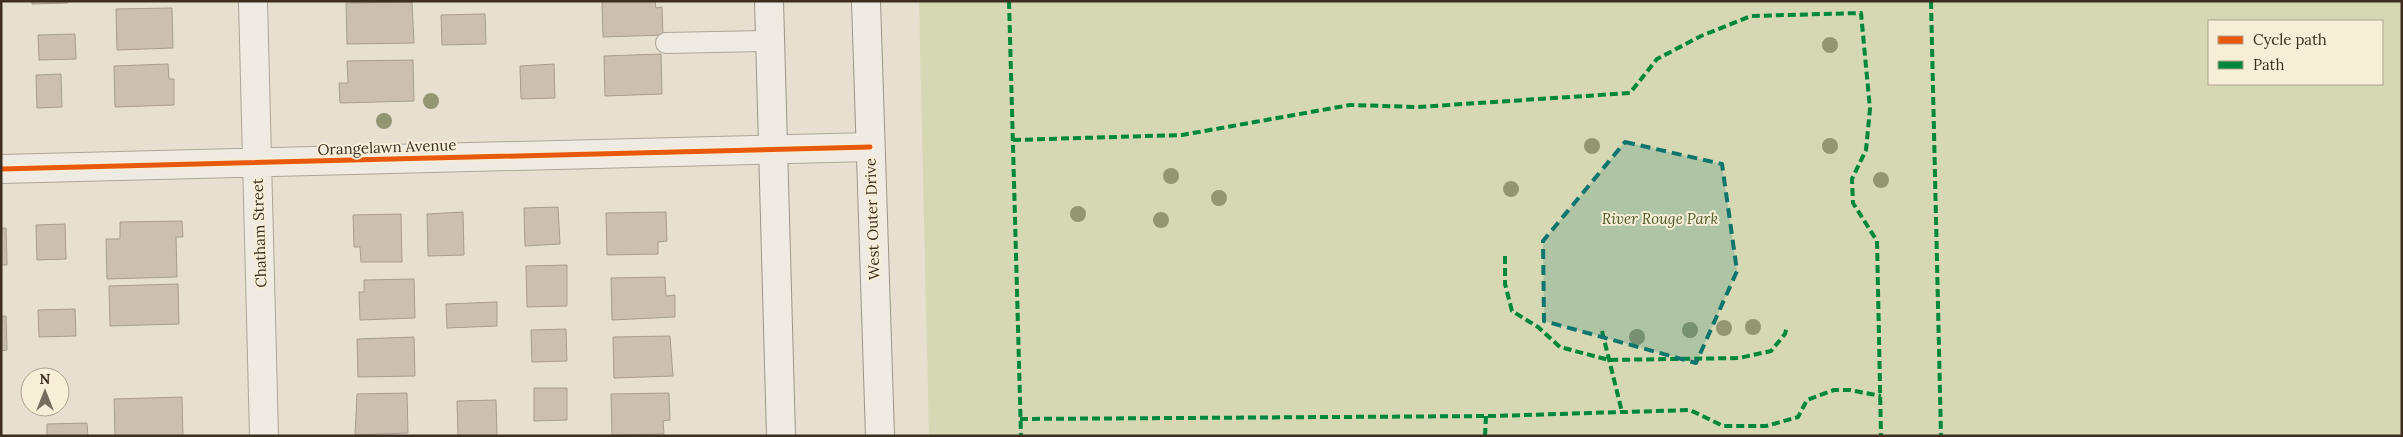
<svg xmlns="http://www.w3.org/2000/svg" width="2403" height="437" viewBox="0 0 2403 437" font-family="Lora,serif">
<rect width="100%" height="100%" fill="#e7e0d1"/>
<path fill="#d6d7b3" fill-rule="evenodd" d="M919,1H2402V436H929ZM2382,21V84H2209V21Z"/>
<path fill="#cbbfb2" stroke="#a89c90" d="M32,1H68V3L32,4Z
M602,1H655L656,8L662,7L663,35L603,37Z
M412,2L414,43L347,44L346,3Z
M172,8L173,48L117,50L116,9Z
M485,14L486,44L442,45L441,15Z
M75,34L76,59L39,60L38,35Z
M661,54L662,94L605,96L604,56Z
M413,60L414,101L340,103L339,83H348L347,61Z
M168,64L169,79H174V105L115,107L114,66Z
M554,64L555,98L521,99L520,66Z
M61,74L62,107L37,108L36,75Z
M558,207L560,244L525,246L524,208Z
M463,212L464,255L428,256L427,214Z
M666,212L667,241L658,242V254L607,255L606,213Z
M401,214L402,262H361L360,247H354L353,215Z
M182,221L183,237H176L177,277L107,279L106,239H120V222Z
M65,224L66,259L37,260L36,225Z
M1,228H6L7,265H1Z
M567,265V306L527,307L526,266Z
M665,277L666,296L675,295V317L612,320L611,278Z
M414,279L415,318L360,320L359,292H364V280Z
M178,284L179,324L110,326L109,286Z
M497,302V326L447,328L446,304Z
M75,309L76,336L39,337L38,310Z
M1,316H6L7,350L1,351Z
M566,329L567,361L532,362L531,330Z
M670,336L673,376L614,378L613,337Z
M414,337L415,376L358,377L357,339Z
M534,388H567V420L534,421Z
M407,393L408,433L355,435L357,394Z
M669,393L670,420L663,421L664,434L612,435L611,394Z
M182,397L183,436H115L114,399Z
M496,400L497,436H458L457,401Z
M87,423L88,436H47V424Z"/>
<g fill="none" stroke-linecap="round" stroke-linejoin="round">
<g stroke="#ada599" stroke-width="22">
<path id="service" d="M666,43L770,41"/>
</g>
<g stroke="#ada599" stroke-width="30">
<path id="minor" d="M253,1L264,436
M1,169L870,147"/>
</g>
<g stroke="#9c958a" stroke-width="30">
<path id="secondary" d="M769,1L781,436
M866,1L880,436"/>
</g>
<use href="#service" stroke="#efebe3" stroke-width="20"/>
<use href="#minor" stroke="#efebe3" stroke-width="28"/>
<use href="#secondary" stroke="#efebe3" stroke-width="28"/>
<path stroke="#00873e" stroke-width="4" stroke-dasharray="8 4" stroke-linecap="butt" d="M1009,1L1021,436
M1931,1L1941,436
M1013,140L1182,135L1350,105L1418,107L1630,93L1657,59L1701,36L1751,16L1861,13L1870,109L1866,150L1852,179L1853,203L1877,241L1881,436
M1505,256V284L1512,311L1538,327L1560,347L1609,360L1739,358L1771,351L1785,334L1787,326
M1602,331L1622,412
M1020,419L1492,416L1690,410L1723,426H1766L1798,417L1807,400L1834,390H1850L1881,396
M1485,436L1486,416"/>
<g stroke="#f7eed8" stroke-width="8">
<path id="cycleway" d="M1,169L870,147"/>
</g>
<use href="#cycleway" stroke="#e8590c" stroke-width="5"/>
</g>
<g fill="#929673">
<circle cx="1830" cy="45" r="8"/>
<circle cx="431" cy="101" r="8"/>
<circle cx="384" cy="121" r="8"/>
<circle cx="1592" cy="146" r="8"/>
<circle cx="1830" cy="146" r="8"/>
<circle cx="1171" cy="176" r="8"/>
<circle cx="1881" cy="180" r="8"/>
<circle cx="1511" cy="189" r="8"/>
<circle cx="1219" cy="198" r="8"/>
<circle cx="1078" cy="214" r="8"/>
<circle cx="1161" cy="220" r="8"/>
<circle cx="1753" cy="327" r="8"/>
<circle cx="1724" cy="328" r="8"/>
<circle cx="1690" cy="330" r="8"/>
<circle cx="1637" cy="337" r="8"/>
</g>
<path fill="#0f766e" fill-opacity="0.2" stroke="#0f766e" stroke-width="4" stroke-dasharray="10 6" stroke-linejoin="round" d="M1625,142L1722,164L1737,271L1696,363L1544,321L1543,241Z"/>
<g text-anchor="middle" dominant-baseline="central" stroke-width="4" stroke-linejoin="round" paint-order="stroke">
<g font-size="15" fill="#3d2e20" stroke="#f7eed8">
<text transform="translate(387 147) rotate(-2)">Orangelawn Avenue</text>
<text transform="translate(872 219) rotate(-92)">West Outer Drive</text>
<text transform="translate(259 233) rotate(-92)">Chatham Street</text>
</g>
<g font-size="15" font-style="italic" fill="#4d5a26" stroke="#f7eed8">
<text x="1660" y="218">River Rouge Park</text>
</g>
</g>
<rect width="2403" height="437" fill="none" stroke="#3d2e20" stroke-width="5"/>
<rect x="2208" y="20" width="175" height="65" fill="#f7eed8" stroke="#ada18e"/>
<rect x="2218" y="36" width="25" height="8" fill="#e8590c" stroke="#ada18e"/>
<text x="2253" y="45" font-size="15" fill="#3d2e20">Cycle path</text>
<rect x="2218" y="61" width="25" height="8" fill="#00873e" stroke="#ada18e"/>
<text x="2253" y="70" font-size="15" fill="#3d2e20">Path</text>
<g transform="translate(45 392)"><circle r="24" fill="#f7eed8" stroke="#ada18e"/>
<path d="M0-4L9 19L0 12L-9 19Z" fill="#786c5e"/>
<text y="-8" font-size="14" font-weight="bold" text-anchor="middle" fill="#3d2e20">N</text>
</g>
</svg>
